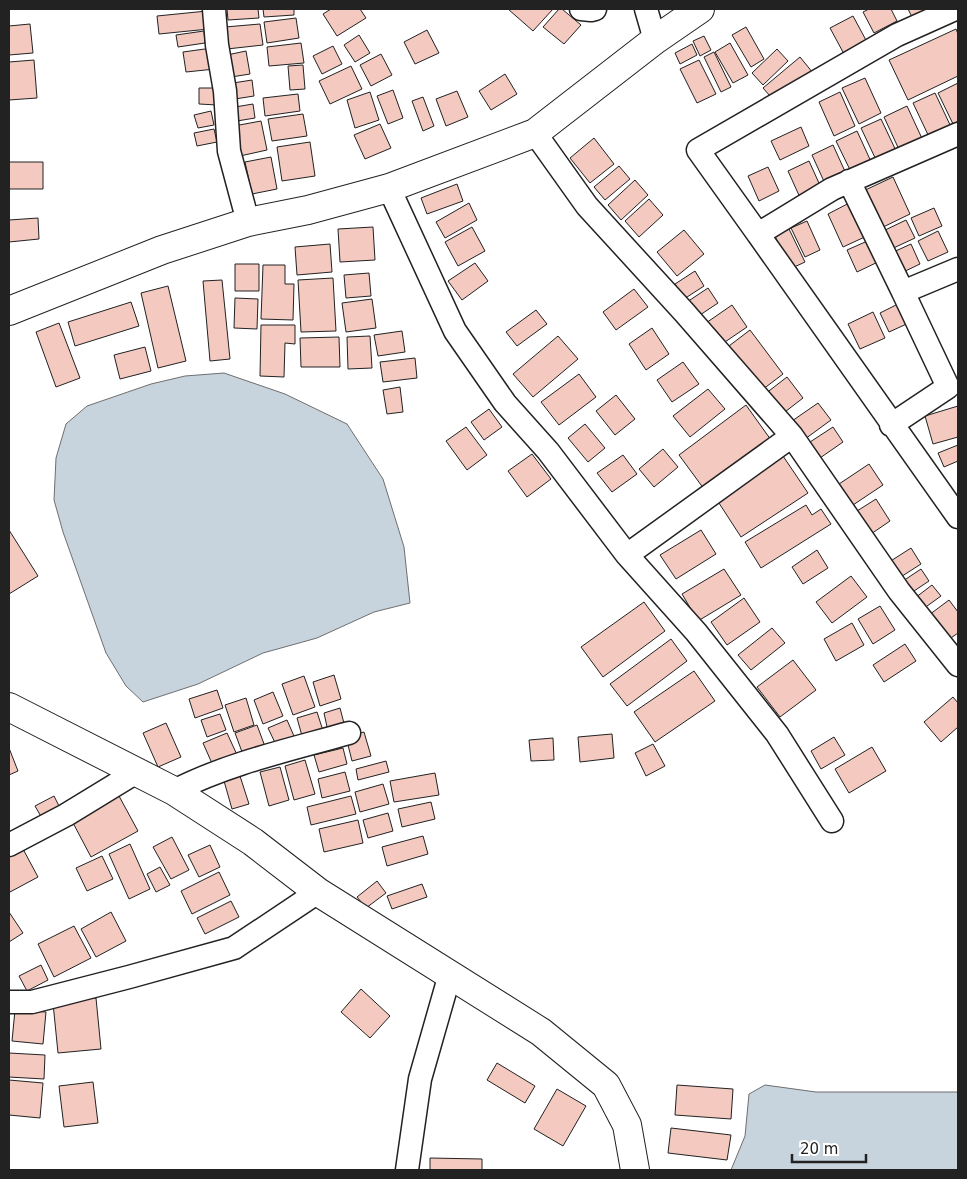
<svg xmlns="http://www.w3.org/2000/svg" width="967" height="1179" viewBox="0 0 967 1179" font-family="'DejaVu Sans',sans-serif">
<rect width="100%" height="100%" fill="#fff"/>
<path fill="#c7d3dd" stroke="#6f6f6f" d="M224,373L285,394L347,424L383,479L404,547L410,603L374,612L317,638L263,653L198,684L143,702L126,686L106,653L63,532L54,500L56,458L66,424L87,406L151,384L185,376Z
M765,1085L816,1092H958V1170H731L745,1136L749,1094Z"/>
<path fill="#f3c9c0" stroke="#222" d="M227,9H258L259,18L228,20Z
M263,9H294V15L264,17Z
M331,9H360L366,18L337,36L323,14Z
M508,9H553L533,31Z
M559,9H562L581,25L564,44L543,27Z
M869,9H891L897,21L874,33L863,12Z
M908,9H928L912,17Z
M207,11L209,29L159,34L157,16Z
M853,16L867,42L844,54L830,28Z
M296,18L299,38L267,43L264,22Z
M30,24L33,53L9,55V26Z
M260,24L263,45L227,49L225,27Z
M746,27L764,59L751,67L732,35Z
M956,29L958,34V76L908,100L889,60Z
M427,30L439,53L415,64L404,42Z
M204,31L205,43L178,47L176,35Z
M359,35L370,53L355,62L344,45Z
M704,36L711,50L700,56L693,41Z
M301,43L304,63L269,66L267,47Z
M730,43L748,75L733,83L715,52Z
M692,44L697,55L680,64L675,53Z
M333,46L342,64L322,74L313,56Z
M212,48L215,69L186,72L183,52Z
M777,49L788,61L763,85L752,73Z
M246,51L250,74L231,77L227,55Z
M714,52L731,87L721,92L704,57Z
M381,54L392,75L371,86L360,65Z
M800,57L813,73L777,104L763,88Z
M34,60L37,98L9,100V62Z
M699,60L716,94L697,103L680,69Z
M303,65L305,89L290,90L288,66Z
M351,66L362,89L330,104L319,81Z
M505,74L517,94L491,110L479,91Z
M865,78L881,113L859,124L842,88Z
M252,80L254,96L235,99L233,83Z
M958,83V121L953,124L938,93Z
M199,88H218L217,105L199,104Z
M393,90L403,118L388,124L377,96Z
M457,91L468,117L446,126L436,99Z
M370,92L379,120L355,128L347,100Z
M840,92L855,126L834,136L819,102Z
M935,93L952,129L930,139L913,103Z
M298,94L300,111L265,116L263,98Z
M423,97L434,126L423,131L412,101Z
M253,104L255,118L237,121L235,107Z
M907,106L925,145L902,156L884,117Z
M211,111L214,125L198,128L194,115Z
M303,114L307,136L272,141L268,119Z
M881,119L898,155L878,164L861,128Z
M261,121L267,150L240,156L234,126Z
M380,124L391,148L365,159L354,135Z
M801,127L809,146L780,160L771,141Z
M214,129L217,142L197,146L194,133Z
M857,131L873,166L853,176L836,141Z
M594,138L614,164L590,183L570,158Z
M310,142L315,176L282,181L277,147Z
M833,145L848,178L827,188L812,155Z
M271,157L277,189L252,194L245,162Z
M809,161L823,192L802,202L788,171Z
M9,162H43V189H9Z
M619,166L630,179L605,200L594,187Z
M768,167L779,191L759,201L748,176Z
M893,177L910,214L877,230L859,193Z
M635,180L648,195L621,220L608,205Z
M457,184L463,201L427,214L421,198Z
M649,199L663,215L639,237L625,221Z
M853,201L869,235L843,247L828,214Z
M469,203L477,220L445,238L436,222Z
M934,208L942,226L919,236L911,218Z
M38,218L39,239L9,242V220Z
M906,220L915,238L887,251L879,233Z
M807,221L820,250L805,257L791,228Z
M373,227L375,260L340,262L338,229Z
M472,227L485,251L458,266L445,242Z
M789,229L805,262L790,269L775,236Z
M684,230L704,254L677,276L657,252Z
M938,231L948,252L928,261L918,241Z
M872,239L882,260L857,272L847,250Z
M330,244L332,272L297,275L295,247Z
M911,244L920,264L899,274L889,254Z
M475,263L488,281L462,300L448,281Z
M235,264H259V291H235Z
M263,265H285V284H294L293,320L261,319Z
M695,271L704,286L684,299L675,284Z
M369,273L371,296L346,298L344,275Z
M333,278L336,331L301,332L298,280Z
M222,280L230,359L210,361L203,281Z
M168,286L186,361L158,368L141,293Z
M708,288L718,303L697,317L687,302Z
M634,289L648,307L616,330L603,312Z
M235,298L258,299L257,329L234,328Z
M372,299L376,328L346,332L342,303Z
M131,302L139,326L75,346L68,322Z
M902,302L911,322L889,332L880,313Z
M732,305L747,327L722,344L706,323Z
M536,310L547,324L517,346L506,332Z
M873,312L885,338L860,349L848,324Z
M59,323L80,378L56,387L36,332Z
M261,325H295V344L285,343L284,377L260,376Z
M652,328L669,354L646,370L629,344Z
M750,330L783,374L758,393L725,349Z
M402,331L405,352L378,356L374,335Z
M370,336L372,368L348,369L347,337Z
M558,336L578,359L533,397L513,374Z
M339,337L340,367H301L300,338Z
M145,347L151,371L120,379L114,355Z
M415,358L417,378L383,382L380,362Z
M683,362L699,384L672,402L657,380Z
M579,374L596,397L559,425L541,402Z
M787,377L803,398L781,415L765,394Z
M400,387L403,412L387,414L383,390Z
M708,389L725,409L690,437L673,416Z
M616,395L635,419L615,435L596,411Z
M818,403L831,420L805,439L792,421Z
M746,405L771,440L704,489L679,455Z
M958,406V437L933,444L925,416Z
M489,409L502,427L484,440L471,422Z
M585,424L605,448L588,462L568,438Z
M466,427L487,455L467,470L446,441Z
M833,427L843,442L820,458L810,442Z
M958,445V461L944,467L938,453Z
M663,449L678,467L654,487L639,469Z
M532,454L551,479L527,497L508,471Z
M623,455L637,474L612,492L597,473Z
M783,456L808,493L741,537L717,500Z
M869,464L883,485L853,505L839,484Z
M876,499L890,521L871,534L857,511Z
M806,505L812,515L821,509L831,524L761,568L745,542Z
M9,530L38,576L9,594Z
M701,530L716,554L676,579L660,555Z
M911,548L921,564L896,580L886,564Z
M817,550L828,568L803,584L792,567Z
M724,569L741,595L698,621L682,594Z
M921,569L929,581L908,595L900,583Z
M851,576L867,597L832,623L816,602Z
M932,585L941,596L923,609L915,598Z
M744,598L760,622L727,645L711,622Z
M949,600L958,612V633L948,640L929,615Z
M644,602L665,631L603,677L581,647Z
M880,606L895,630L873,644L858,619Z
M852,623L864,645L836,661L824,639Z
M772,628L785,643L751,670L738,655Z
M671,639L687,661L627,706L610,684Z
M905,644L916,661L884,682L873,665Z
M793,660L816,690L780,717L757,687Z
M694,671L715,701L655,742L634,712Z
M334,675L341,699L320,706L313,682Z
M304,676L315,707L293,715L282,684Z
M217,690L223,708L195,718L189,699Z
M273,692L283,716L263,724L254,700Z
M953,697L958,703V727L941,742L924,722Z
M246,698L254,725L234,732L225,705Z
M340,708L346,731L329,736L324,713Z
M317,712L325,737L304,743L297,718Z
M220,714L226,730L207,737L201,720Z
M287,720L297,743L279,751L268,728Z
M166,723L181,757L158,767L143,733Z
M257,725L267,752L245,760L235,733Z
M364,732L371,756L352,761L346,737Z
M227,733L238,757L214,768L203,743Z
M612,734L614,758L580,762L578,737Z
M834,737L845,755L821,769L811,751Z
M553,738L554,760L531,761L529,740Z
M653,744L665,766L646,776L635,753Z
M872,747L886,771L849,793L835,769Z
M9,748L18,771L9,775Z
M343,748L347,764L319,772L314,755Z
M305,760L315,794L294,800L285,766Z
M386,761L389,772L358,780L356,769Z
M280,767L289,800L269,806L260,772Z
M345,772L350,791L322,798L318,779Z
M435,773L439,795L394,802L390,781Z
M240,776L249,804L232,809L224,781Z
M383,784L389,804L360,812L355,792Z
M54,796L61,810L43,820L35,806Z
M119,796L138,831L91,857L72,821Z
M351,796L356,814L311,825L307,807Z
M431,802L435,819L402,827L398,809Z
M388,813L393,831L368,838L363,820Z
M358,820L363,843L324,852L319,829Z
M423,836L428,854L387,866L382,847Z
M172,837L189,870L171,879L153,847Z
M130,844L150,889L129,899L109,854Z
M210,845L220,867L199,877L188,855Z
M23,849L38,877L10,892L9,890V857Z
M102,856L113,879L87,891L76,868Z
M160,867L170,885L156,892L147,874Z
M219,872L230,895L192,914L181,891Z
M377,881L386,893L366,908L357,897Z
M422,884L427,897L392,909L387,896Z
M231,901L239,917L205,934L197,918Z
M9,912L23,933L9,942Z
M111,912L126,941L96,957L81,929Z
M74,926L91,958L54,977L38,944Z
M41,965L48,980L27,991L19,976Z
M361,989L390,1016L370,1038L341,1012Z
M96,998L101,1049L58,1053L53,1003Z
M15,1010L46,1012L43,1044L12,1041Z
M9,1053L45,1055L44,1079L9,1077Z
M497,1063L535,1086L525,1103L487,1080Z
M9,1080L43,1083L40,1118L9,1115Z
M93,1082L98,1123L64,1127L59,1086Z
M677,1085L733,1089L731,1119L675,1115Z
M557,1089L586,1106L563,1146L534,1129Z
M671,1128L731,1135L727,1160L668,1153Z
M430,1158L482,1159V1170H430Z"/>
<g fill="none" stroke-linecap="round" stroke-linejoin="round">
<g stroke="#222" stroke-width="25">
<path id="street" d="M214,9L217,45L225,91L229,151L248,222
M581,9L591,10L595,9
M646,9L655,40
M955,9L897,35L698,150L758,234L832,189L958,134
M535,133L587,206L684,312L792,436L899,591L958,665
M849,181L903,292L958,269
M389,188L455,331L505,403L548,451L627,555L696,632L777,734L832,821
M758,234L958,517
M891,425L948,387L903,292
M627,555L792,436
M174,791C229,763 289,750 349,733
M9,845L66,815L138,771
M9,1002H32L129,977L234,948L318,892
M407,1170L420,1079L450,974"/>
</g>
<g stroke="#222" stroke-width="30">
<path id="secondary" d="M9,311L162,250L248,222L308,210L389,188L535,133L655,40L700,9
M9,707L174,791L253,842L318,892L541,1032L606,1085L627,1125L635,1170"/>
</g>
<use href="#street" stroke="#fff" stroke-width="22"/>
<use href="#secondary" stroke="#fff" stroke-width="28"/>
</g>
<rect width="967" height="1179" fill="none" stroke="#222222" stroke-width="20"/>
<path d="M792 1154v8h74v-8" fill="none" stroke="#222222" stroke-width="2.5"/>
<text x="800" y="1154" font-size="15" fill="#222222" stroke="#ffffff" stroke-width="4" paint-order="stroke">20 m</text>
</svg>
